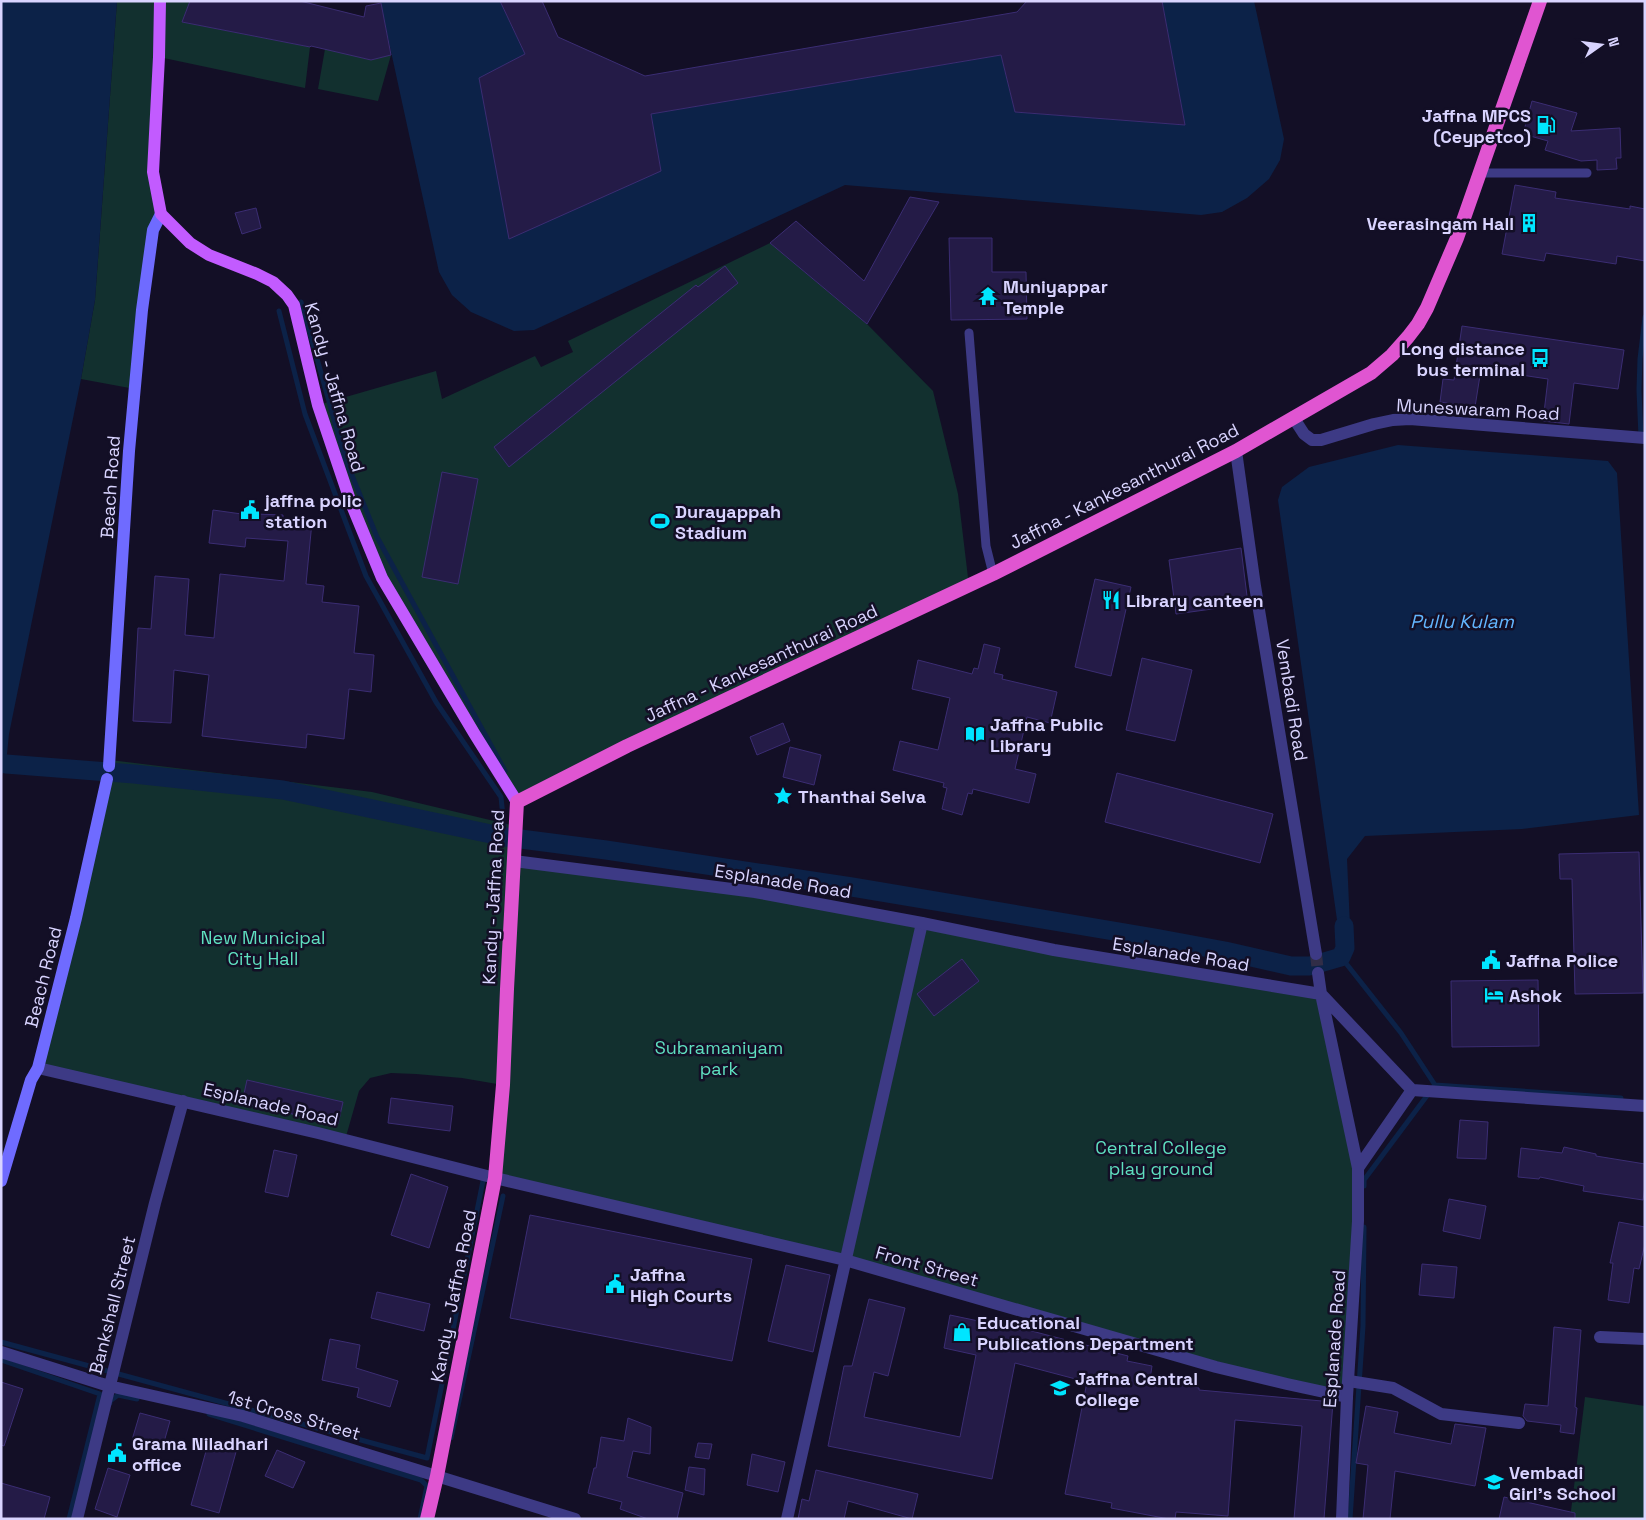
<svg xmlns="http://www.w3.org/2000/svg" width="1646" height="1520" viewBox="0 0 1646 1520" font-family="'Space Grotesk',sans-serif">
<rect width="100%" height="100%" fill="#130f26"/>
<path fill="#12302f" d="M117,1H190L182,22L310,47L305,88L159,57L153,172L161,214L135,389L81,379L95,300Z
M325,49L371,60L391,55L378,101L318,89Z
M770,243L867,324L933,391L958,494L969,586L517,802L382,578L318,405L436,371L442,399L535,356L541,367L573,352L568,341Z
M110,760L372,792L515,826L514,860L755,892L1321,994L1358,1168L1347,1397L845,1260L495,1178L503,1085L462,1078L416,1074L391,1073L370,1078L359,1091L345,1140L38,1068L107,779Z
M1585,1397L1645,1406V1519H1570Z"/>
<path fill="#0c2248" d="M1,1H117L95,300L81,379L9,734L6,764L1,778Z
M380,1H500L525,54L661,171L651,114L1001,55L1015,112L1185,125L1162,1H1254L1284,139L1280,160L1269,179L1247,198L1222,212L1201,215L845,185L534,330L514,331L471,312L452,295L439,272Z
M1398,445L1608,461L1617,473L1639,815L1522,829L1365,836L1347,859L1350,926L1338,927L1278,500L1282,487L1309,467Z"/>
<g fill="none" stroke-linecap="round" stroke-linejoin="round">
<path stroke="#0c2248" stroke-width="5" d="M301,302L345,458L377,537L505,771
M279,311L305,414L366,576L436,702L501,797L505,837
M1641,437L1639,390L1640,359L1645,317
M1341,957L1401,1033L1435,1085L1621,1098
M1364,1186V1180L1435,1085
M1,1342L427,1458L483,1181
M1,1360L100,1394L69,1519
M110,1403V1401L118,1395L137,1399
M209,1414L421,1480L427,1486L420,1519
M451,1438L503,1196
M1350,1519L1363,1326L1364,1227"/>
<path stroke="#0c2248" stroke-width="19" d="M6,764L134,774L283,790L505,837L606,850L852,887L1155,938L1225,951L1291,966H1310L1341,957L1345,948L1344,926"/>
</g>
<path fill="#241b47" stroke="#3b2d73" d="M190,1H300L364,17L366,6L381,3L391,55L371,60L311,46L310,47L182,22Z
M500,1H542L558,37L645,76L1017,12L1027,1H1162L1185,125L1015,112L1001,55L651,114L661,171L509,239L479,78L525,54Z
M1532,101L1577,113L1571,131L1620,128L1621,158H1616L1617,169L1597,170V160L1581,161L1545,150L1548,141L1523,134Z
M1515,185L1556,192L1555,198L1630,209V206L1645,209V261L1617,256L1616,264L1546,253L1544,261L1502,254Z
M910,197L939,202L867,324L770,243L796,221L864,281Z
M256,208L261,228L242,234L235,213Z
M949,238H992V272H1026L1027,319L951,320Z
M725,266L738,283L509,467L494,447L696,285L698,287Z
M1462,326L1624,350L1618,389L1574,383L1569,424L1543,421L1548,379L1481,369L1475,407L1440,402L1443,379L1454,380Z
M442,472L478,479L458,584L422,577Z
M213,510L256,516V514L283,515V519L312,522L306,584L324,586L322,602L359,606L354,653L374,655L371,692L349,689L344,739L307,734L306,748L202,736L209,675L174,670L171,723L133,721L138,628L151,629L155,576L189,579L185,635L214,638L220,574L284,581L288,541L246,538L245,547L209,543Z
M1241,548L1248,604L1176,614L1169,560Z
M1095,579L1131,587L1111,676L1075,667Z
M984,644L1000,648L994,673L1003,675L1002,679L1057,692L1050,723L1027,717L1015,769L1036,774L1029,803L973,789L972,794L968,793L962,815L942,809L947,788L943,787L944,783L893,770L900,741L938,750L950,698L912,689L918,660L972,674L974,668L978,669Z
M1142,658L1192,670L1175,741L1126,730Z
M783,723L790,741L757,755L750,737Z
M790,747L821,755L814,785L783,777Z
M1117,773L1273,814L1260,863L1105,822Z
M1639,852L1643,993L1575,994L1572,879H1560L1559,854Z
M962,959L979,981L934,1016L917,994Z
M1538,980L1539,1046L1452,1047L1451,981Z
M247,1080L343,1102L338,1124L242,1103Z
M391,1098L453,1106L450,1131L388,1123Z
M1460,1120L1488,1122L1486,1159L1457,1158Z
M1564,1147L1596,1154V1156L1645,1164V1186L1643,1200L1583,1191L1584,1186L1540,1177L1539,1179L1518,1177L1521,1148L1562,1153Z
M274,1150L297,1155L288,1197L265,1192Z
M411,1174L448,1187L429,1248L391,1235Z
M1449,1199L1486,1206L1480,1239L1443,1231Z
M530,1215L752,1259L732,1361L510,1318Z
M1619,1222L1645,1227V1244L1639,1269L1634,1268L1629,1303L1608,1300L1613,1263H1610Z
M1422,1264L1457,1267L1454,1298L1419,1295Z
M786,1265L830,1275L813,1352L768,1341Z
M377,1292L430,1304L424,1331L371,1318Z
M869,1299L905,1308L888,1376L874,1372L864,1417L960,1437L976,1355L944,1348L950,1315L1021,1330L1020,1328L1128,1356L1127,1361L1152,1366L1150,1379L1199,1388V1390L1333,1402L1324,1519H1294L1302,1426L1235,1420L1228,1516L1176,1512L1175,1519H1169L1111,1508L1112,1503L1065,1494L1087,1382L1015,1363L992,1479L828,1446L844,1366H852Z
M1554,1327L1581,1330L1575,1407L1577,1408L1574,1434L1560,1432L1561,1425L1527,1421L1523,1416L1525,1404L1548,1406Z
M330,1339L360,1345L356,1368L398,1381L390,1407L357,1397L359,1388L322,1380Z
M1,1382L23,1389L4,1446L1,1445Z
M1366,1406L1398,1412L1394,1433L1451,1444L1455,1424L1486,1428L1475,1486L1395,1471L1390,1519H1363L1368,1465L1356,1463Z
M140,1413L170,1421L162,1449L132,1440Z
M628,1418L651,1427L650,1454L633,1451L627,1477L683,1493L677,1519H648L620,1509L622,1502L588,1493L594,1468H596L601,1437L624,1441Z
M698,1443L712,1444L709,1459L695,1457Z
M208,1444L236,1452L219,1513L191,1505Z
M277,1450L305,1462L293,1488L265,1476Z
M752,1454L785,1462L778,1492L747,1485Z
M689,1467L705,1469L704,1495L685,1490Z
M108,1468L130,1475L117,1517L95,1509Z
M816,1470L918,1494L912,1519L848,1501L844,1519H798L802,1499L809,1501Z
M1,1483L50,1497L44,1519H1Z
M1504,1497L1575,1513V1519H1499Z"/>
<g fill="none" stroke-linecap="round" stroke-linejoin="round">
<path stroke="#312d47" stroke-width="12" stroke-dasharray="12 6" stroke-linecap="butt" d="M1316,954L1318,973"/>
<path stroke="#3d3a85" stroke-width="9" d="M1479,173H1587
M969,333L986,546L993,574"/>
<path stroke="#3d3a85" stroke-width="12" d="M1293,417L1304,434L1312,440H1321L1374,424L1393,420L1410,419L1645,438
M38,1068L318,1133L495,1178L845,1260L1216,1367L1287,1384L1347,1397
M1600,1337L1645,1339
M1,1352L109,1386L243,1416L575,1519
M1349,1381L1393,1388L1441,1414L1519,1423
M77,1519L155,1203L183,1101
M787,1519L922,923"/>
<path stroke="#3d3a85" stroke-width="12" d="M1236,451L1255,586L1316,954
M514,861L755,892L922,923L1054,950L1321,994L1358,1168V1221L1347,1397L1342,1519
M1318,973L1321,994L1412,1090L1645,1106
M1358,1168L1412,1090"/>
<path stroke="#6f6bff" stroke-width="12" d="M109,766L129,451L142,310L153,230L161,214
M1,1181L31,1080L38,1068L76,918L107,779"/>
<path stroke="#c25bff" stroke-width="12" d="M160,1L159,57L153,172L161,214L190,243L209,255L257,274L273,282L287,295L294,305L318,405L351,503L382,578L474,733L517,802"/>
<path stroke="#e055d1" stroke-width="14" d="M427,1519L437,1476L495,1178L503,1085L507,989L517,802L627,746L993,574L1236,451L1371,373L1392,355L1408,337L1418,324L1427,308L1457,238L1540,1"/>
</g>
<defs>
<g id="fuel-bare" transform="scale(1.5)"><path d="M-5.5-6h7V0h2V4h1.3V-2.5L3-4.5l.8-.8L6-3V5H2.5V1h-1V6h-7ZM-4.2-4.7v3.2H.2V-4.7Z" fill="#00e5ff" stroke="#130f26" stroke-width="2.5" paint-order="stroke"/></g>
<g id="building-bare" transform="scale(1.5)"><path d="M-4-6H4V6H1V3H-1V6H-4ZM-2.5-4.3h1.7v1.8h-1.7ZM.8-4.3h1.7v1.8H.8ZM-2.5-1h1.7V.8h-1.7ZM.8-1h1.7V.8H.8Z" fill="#00e5ff" stroke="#130f26" stroke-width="2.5" paint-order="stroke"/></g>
<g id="temple-bare" transform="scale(1.5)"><path d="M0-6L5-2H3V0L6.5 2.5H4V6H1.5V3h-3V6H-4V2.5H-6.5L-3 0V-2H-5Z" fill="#00e5ff" stroke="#130f26" stroke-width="2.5" paint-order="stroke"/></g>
<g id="bus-bare" transform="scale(1.5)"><path d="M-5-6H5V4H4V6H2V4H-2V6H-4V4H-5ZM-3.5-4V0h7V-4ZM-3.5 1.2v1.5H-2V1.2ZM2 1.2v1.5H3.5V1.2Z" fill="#00e5ff" stroke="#130f26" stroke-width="2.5" paint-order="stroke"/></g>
<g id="civic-bare" transform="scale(1.5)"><path d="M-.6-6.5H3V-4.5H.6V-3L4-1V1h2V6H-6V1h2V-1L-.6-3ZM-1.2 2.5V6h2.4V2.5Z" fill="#00e5ff" stroke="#130f26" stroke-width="2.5" paint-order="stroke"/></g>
<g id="stadium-bare" transform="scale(1.5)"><path d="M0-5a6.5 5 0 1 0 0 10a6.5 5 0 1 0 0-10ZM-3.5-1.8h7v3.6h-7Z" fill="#00e5ff" stroke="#130f26" stroke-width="2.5" paint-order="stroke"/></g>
<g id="restaurant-bare" transform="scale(1.5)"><path d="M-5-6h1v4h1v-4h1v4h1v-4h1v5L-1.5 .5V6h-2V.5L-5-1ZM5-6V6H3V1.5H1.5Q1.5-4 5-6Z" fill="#00e5ff" stroke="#130f26" stroke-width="2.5" paint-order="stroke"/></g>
<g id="library-bare" transform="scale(1.5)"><path d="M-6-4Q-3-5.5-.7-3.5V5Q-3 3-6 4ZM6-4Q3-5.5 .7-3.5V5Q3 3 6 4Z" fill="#00e5ff" stroke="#130f26" stroke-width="2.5" paint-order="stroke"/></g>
<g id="sight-bare" transform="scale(1.5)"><path d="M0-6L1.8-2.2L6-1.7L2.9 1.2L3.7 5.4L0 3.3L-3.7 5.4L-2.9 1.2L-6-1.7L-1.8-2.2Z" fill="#00e5ff" stroke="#130f26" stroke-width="2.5" paint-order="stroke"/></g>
<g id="hotel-bare" transform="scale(1.5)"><path d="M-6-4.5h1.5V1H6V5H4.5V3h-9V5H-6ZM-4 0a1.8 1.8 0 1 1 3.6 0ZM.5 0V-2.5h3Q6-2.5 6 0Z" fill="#00e5ff" stroke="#130f26" stroke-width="2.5" paint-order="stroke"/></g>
<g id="shop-bare" transform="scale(1.5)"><path d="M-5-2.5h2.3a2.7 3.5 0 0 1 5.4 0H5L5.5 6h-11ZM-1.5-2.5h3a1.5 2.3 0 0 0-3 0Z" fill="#00e5ff" stroke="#130f26" stroke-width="2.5" paint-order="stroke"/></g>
<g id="school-bare" transform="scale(1.5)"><path d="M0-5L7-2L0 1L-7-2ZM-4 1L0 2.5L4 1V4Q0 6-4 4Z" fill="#00e5ff" stroke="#130f26" stroke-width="2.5" paint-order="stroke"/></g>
</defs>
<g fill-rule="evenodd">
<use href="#fuel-bare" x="1546" y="125"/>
<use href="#building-bare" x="1529" y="223"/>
<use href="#temple-bare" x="988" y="296"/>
<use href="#bus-bare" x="1540" y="358"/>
<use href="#civic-bare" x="250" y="510"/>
<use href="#stadium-bare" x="660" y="521"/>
<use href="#restaurant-bare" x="1111" y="600"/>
<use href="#library-bare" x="975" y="734"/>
<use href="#sight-bare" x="783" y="796"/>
<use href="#civic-bare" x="1491" y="960"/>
<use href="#hotel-bare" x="1494" y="995"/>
<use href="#civic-bare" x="615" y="1284"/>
<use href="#shop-bare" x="962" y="1332"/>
<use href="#school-bare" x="1060" y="1388"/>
<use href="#civic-bare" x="117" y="1453"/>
<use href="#school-bare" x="1494" y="1482"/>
</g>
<g text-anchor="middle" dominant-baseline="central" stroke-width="5" stroke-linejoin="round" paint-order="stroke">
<g font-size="18" font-weight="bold" fill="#d9d4ff" stroke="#130f26" text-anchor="start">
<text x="1531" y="115" text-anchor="end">Jaffna MPCS<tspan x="1531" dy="21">(Ceypetco)</tspan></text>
<text x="1514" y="223" text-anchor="end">Veerasingam Hall</text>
<text x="1003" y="286">Muniyappar<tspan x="1003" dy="21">Temple</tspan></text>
<text x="1525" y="348" text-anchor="end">Long distance<tspan x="1525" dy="21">bus terminal</tspan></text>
<text x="265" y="500">jaffna polic<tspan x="265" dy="21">station</tspan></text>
<text x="675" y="511">Durayappah<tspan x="675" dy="21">Stadium</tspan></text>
<text x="1126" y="600">Library canteen</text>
<text x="990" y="724">Jaffna Public<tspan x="990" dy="21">Library</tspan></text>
<text x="798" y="796">Thanthai Selva</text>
<text x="1506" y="960">Jaffna Police</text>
<text x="1509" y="995">Ashok</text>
<text x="630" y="1274">Jaffna<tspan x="630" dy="21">High Courts</tspan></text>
<text x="977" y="1322">Educational<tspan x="977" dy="21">Publications Department</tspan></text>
<text x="1075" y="1378">Jaffna Central<tspan x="1075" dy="21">College</tspan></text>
<text x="132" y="1443">Grama Niladhari<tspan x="132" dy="21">office</tspan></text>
<text x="1509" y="1472">Vembadi<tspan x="1509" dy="21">Girl's School</tspan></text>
</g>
<g font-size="18" fill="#d9d4ff" stroke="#130f26">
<text transform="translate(335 387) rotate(74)">Kandy - Jaffna Road</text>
<text transform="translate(1478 409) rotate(3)">Muneswaram Road</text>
<text transform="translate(1124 486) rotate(-27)">Jaffna - Kankesanthurai Road</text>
<text transform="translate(110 487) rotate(-86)">Beach Road</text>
<text transform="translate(761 663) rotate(-25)">Jaffna - Kankesanthurai Road</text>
<text transform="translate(1292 700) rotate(81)">Vembadi Road</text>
<text transform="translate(783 881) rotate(9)">Esplanade Road</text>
<text transform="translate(493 897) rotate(-87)">Kandy - Jaffna Road</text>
<text transform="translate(1181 954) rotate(9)">Esplanade Road</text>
<text transform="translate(43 977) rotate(-76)">Beach Road</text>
<text transform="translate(271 1104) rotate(13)">Esplanade Road</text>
<text transform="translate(927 1266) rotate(16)">Front Street</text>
<text transform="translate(453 1296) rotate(-79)">Kandy - Jaffna Road</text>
<text transform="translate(112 1305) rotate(-76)">Bankshall Street</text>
<text transform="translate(1334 1339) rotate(-86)">Esplanade Road</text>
<text transform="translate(294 1415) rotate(16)">1st Cross Street</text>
</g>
<g font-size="18" fill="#5fe0c0" stroke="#130f26">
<text x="263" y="937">New Municipal<tspan x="263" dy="21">City Hall</tspan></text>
<text x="719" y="1047">Subramaniyam<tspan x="719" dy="21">park</tspan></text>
<text x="1161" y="1147">Central College<tspan x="1161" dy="21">play ground</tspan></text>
</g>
<g font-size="19" font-style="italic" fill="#62b6ff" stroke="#130f26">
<text x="1462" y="621">Pullu Kulam</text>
</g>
</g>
<rect width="1646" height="1520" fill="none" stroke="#d9d4ff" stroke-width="5"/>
<g transform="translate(1601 45) rotate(76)" stroke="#130f26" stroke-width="4" paint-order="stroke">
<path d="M0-4L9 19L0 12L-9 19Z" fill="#d9d4ff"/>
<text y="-8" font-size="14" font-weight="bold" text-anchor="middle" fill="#d9d4ff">N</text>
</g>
</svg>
